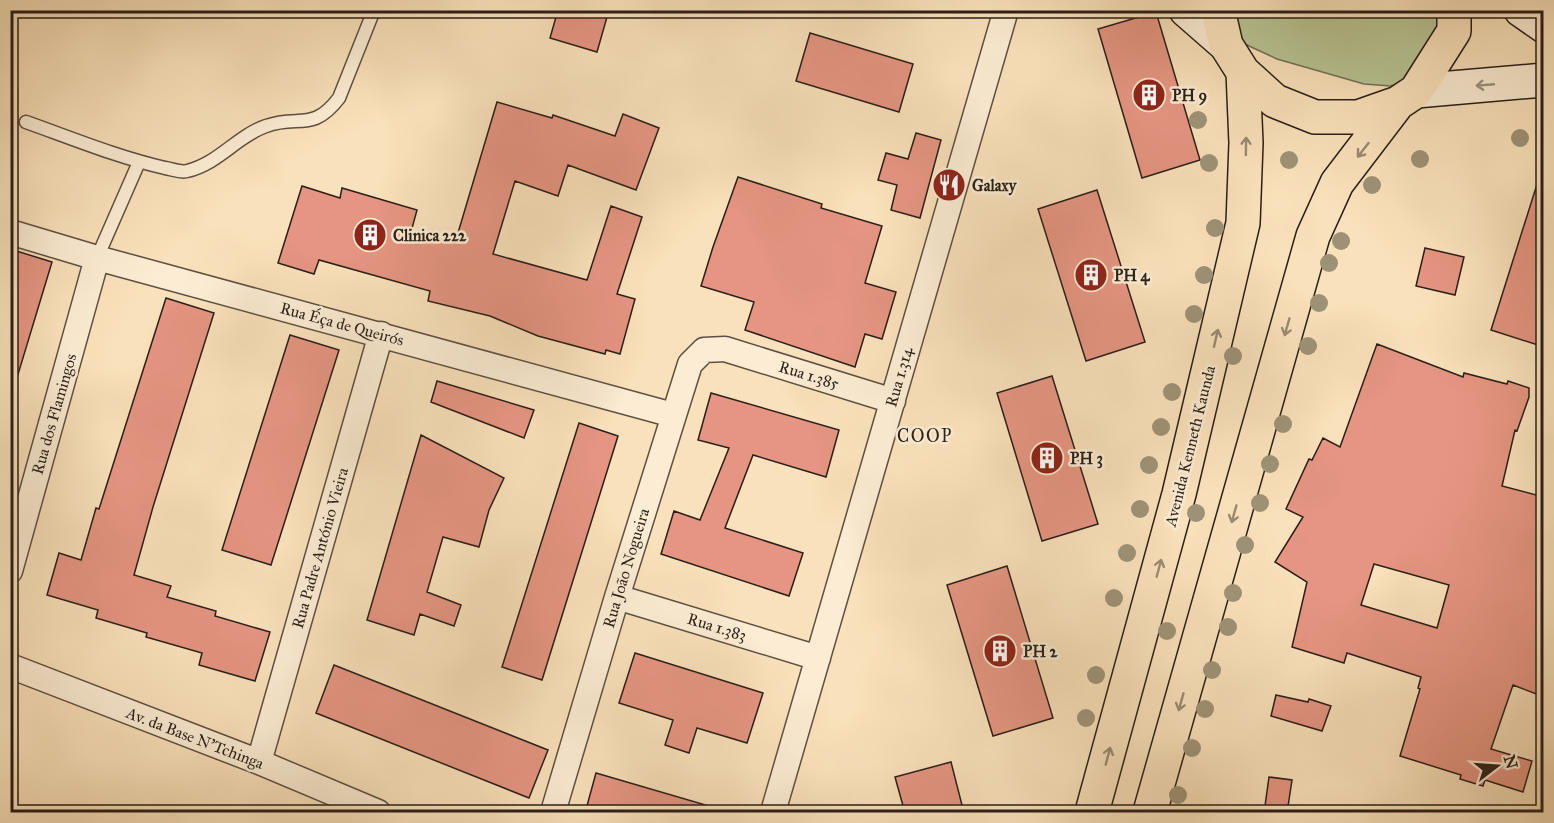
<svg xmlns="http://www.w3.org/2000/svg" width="1554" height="823" viewBox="0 0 1554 823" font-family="'IM FELL Great Primer',serif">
<rect width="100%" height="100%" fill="#f9e1bb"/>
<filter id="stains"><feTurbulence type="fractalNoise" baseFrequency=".00333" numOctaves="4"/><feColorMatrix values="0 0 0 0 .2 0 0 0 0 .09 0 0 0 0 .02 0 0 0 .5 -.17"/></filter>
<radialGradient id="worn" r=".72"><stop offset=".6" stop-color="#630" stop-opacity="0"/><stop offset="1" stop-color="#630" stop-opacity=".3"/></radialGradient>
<path fill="#b8c494" stroke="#707256" stroke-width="1.5" d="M1220,11H1463L1416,77L1391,86L1364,84L1277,59L1247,45L1227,26Z"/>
<path fill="#e59582" stroke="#291f18" stroke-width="1.5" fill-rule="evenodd" d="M558,10H609L597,52L550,38Z
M1156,12L1200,160L1142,178L1098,29Z
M810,33L913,64L899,112L796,81Z
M497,102L552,118L553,115L615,136L623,114L659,128L636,190L568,165L558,196L515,181L493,254L587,280L611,206L642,217L617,294L635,299L620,354L606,350L605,354L538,336L490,316L428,301L430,291L319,260L314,274L278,263L302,186L340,198L342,188L417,210L411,232L455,243Z
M916,133L941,140L920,218L891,210L897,185L878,180L886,153L908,159Z
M738,177L822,204L821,208L882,226L865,283L896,292L882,339L865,334L855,367L745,330L754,302L701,286L713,247Z
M1538,181L1544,182V347L1491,330Z
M1097,190L1145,342L1086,361L1038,209Z
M1425,248L1464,257L1455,295L1416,286Z
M10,249L52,262L16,381L10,380Z
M166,298L214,313L153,507L134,575L171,586L167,597L216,611L215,616L270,632L255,681L199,665L202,653L146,637L147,633L96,618L98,610L47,595L59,553L81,560L96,508L99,509Z
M290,335L339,350L271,565L222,550Z
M1377,344L1463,377L1464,373L1507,384L1508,381L1529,388V397L1517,431L1515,430L1502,486L1544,497V697L1513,685L1491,749L1532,761L1523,792L1485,780L1483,786L1460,779L1461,775L1400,756L1420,689L1418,688L1421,677L1347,653L1344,663L1292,647L1307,582L1275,562L1303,517L1286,509L1309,459L1312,460L1323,438L1340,447ZM1374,564L1449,585L1437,628L1361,605Z
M1052,376L1098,524L1042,541L997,393Z
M437,381L534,410L524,438L431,402Z
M711,393L839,430L826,477L753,455L725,528L803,553L789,596L661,554L674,511L700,520L729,448L698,440Z
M579,423L618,436L542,680L502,667Z
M421,435L504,478L489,510L479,547L443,537L427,592L461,605L454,626L420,614L414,635L367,620Z
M1007,566L1053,718L993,736L947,585Z
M635,653L763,693L747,743L697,728L689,753L665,745L673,720L619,703Z
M334,665L548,750L529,798L316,713Z
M1276,695L1308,702L1309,699L1331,706L1322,731L1271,716Z
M951,762L964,813H905L895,777Z
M596,773L709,806L708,813H585Z
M1269,777L1292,780L1287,813H1264Z"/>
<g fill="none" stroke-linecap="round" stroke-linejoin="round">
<g stroke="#5d5041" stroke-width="15">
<path id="service" d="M26,122C71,138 117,157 165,168C172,169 181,173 187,171C218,164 237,136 266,126C299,114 312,133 339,98L374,10
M97,258L139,162"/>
</g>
<g stroke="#5d5041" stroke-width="27">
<path id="minor" d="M10,232L97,258L673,415
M10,571L97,258
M617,597L818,658
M10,666L259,762L378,812
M259,762L381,334
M553,812L617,597L690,364L704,350L725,349L893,401
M773,812L1006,10"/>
</g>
<g stroke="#291f18" stroke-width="36">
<path id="secondary" d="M1186,10L1226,45
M1521,10L1544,26
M1416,91L1544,80"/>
</g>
<g stroke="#291f18" stroke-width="36">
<path id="primary" d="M1218,10L1226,45L1243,72L1275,101L1315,117H1358L1398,103L1416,91L1454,31V10
M1092,812L1179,494L1243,223L1246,143L1243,72
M1150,812L1313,236L1337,183L1398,103"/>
</g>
<use href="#service" stroke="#fbecd3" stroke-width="12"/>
<use href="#minor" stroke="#fbecd3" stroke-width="24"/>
<use href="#secondary" stroke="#fbecd3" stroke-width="33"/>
<use href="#primary" stroke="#f9e1bb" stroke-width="33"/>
</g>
<g fill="#9e9276">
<circle cx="1198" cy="120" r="9"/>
<circle cx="1520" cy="138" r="9"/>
<circle cx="1420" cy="159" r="9"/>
<circle cx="1289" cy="160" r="9"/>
<circle cx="1209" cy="163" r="9"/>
<circle cx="1372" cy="185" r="9"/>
<circle cx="1215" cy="228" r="9"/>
<circle cx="1341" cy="241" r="9"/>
<circle cx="1329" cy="263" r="9"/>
<circle cx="1204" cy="275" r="9"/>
<circle cx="1319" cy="303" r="9"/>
<circle cx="1194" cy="314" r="9"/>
<circle cx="1308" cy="346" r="9"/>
<circle cx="1233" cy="356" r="9"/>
<circle cx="1172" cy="392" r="9"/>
<circle cx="1283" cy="424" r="9"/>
<circle cx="1161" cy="427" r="9"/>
<circle cx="1270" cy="464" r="9"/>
<circle cx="1149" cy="465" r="9"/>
<circle cx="1260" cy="503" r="9"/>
<circle cx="1140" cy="509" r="9"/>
<circle cx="1196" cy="513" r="9"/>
<circle cx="1245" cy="545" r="9"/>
<circle cx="1127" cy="553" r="9"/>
<circle cx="1233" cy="593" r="9"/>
<circle cx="1114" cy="598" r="9"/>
<circle cx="1228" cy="627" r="9"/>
<circle cx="1167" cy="631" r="9"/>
<circle cx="1212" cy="670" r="9"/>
<circle cx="1096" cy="675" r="9"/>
<circle cx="1205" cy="709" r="9"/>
<circle cx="1086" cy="718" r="9"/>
<circle cx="1192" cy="748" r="9"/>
<circle cx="1178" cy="795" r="9"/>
</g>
<defs><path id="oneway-shaft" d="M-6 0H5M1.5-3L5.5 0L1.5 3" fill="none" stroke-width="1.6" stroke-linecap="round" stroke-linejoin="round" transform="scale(1.5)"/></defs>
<use stroke="#9c907f" href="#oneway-shaft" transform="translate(1485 85) rotate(175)"/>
<g stroke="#9b8a72">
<use href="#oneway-shaft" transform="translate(1246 146) rotate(-89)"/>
<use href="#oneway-shaft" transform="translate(1363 150) rotate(128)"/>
<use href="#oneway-shaft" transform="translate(1287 327) rotate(106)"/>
<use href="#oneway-shaft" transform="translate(1216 338) rotate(-77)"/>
<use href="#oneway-shaft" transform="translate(1234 514) rotate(106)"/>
<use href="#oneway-shaft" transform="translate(1159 568) rotate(-75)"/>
<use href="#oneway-shaft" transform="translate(1181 702) rotate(106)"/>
<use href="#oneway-shaft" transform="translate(1108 756) rotate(-75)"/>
</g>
<defs>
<g id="building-disc" transform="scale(1.725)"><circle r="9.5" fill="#8f2418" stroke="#fbecd3"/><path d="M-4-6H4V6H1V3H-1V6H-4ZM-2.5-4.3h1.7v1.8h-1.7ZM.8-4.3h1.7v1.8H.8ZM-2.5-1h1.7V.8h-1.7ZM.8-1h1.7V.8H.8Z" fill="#fff"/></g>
<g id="restaurant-disc" transform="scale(1.725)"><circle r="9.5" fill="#8f2418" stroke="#fbecd3"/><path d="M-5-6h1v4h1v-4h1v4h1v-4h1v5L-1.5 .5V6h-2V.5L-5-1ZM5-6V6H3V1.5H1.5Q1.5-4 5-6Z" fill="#fff"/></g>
</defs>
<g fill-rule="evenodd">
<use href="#building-disc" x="1149" y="95"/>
<use href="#restaurant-disc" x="949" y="185"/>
<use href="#building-disc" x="370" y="235"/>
<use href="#building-disc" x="1091" y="275"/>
<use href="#building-disc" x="1047" y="458"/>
<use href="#building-disc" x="1000" y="651"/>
</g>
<g text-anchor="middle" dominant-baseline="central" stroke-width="5" stroke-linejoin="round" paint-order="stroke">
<g font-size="16" font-weight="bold" fill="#291f18" stroke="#fbecd3" text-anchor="start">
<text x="1172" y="95">PH 9</text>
<text x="972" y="185">Galaxy</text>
<text x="393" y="235">Clinica 222</text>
<text x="1114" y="275">PH 4</text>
<text x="1070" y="458">PH 3</text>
<text x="1023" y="651">PH 2</text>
</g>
<g font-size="16" fill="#291f18" stroke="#fbecd3">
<text transform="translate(342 324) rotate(15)">Rua Éça de Queirós</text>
<text transform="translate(809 375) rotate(17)">Rua 1.385</text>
<text transform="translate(899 377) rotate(-74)">Rua 1.314</text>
<text transform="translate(54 414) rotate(-74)">Rua dos Flamingos</text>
<text transform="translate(1190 446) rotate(-76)">Avenida Kenneth Kaunda</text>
<text transform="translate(320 548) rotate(-74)">Rua Padre António Vieira</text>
<text transform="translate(626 568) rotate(-73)">Rua João Nogueira</text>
<text transform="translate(717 627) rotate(17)">Rua 1.383</text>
<text transform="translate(195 738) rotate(21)">Av. da Base N'Tchinga</text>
</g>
<g font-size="18" letter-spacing="1.5" fill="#291f18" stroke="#fbecd3">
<text x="925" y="436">COOP</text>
</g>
</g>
<rect width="1554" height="823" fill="none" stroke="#f9e1bb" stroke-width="36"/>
<rect x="12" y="12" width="1530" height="799" fill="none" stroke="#291f18" stroke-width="3"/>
<rect x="18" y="18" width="1518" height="787" fill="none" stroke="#291f18" stroke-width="1.5"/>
<g transform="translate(1497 766) rotate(73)" stroke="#fbecd3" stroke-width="4.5" paint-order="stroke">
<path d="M0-4.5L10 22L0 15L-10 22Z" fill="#291f18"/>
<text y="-9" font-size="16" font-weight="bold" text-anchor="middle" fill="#291f18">N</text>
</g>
<rect width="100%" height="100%" filter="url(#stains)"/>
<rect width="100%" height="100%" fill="url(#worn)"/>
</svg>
